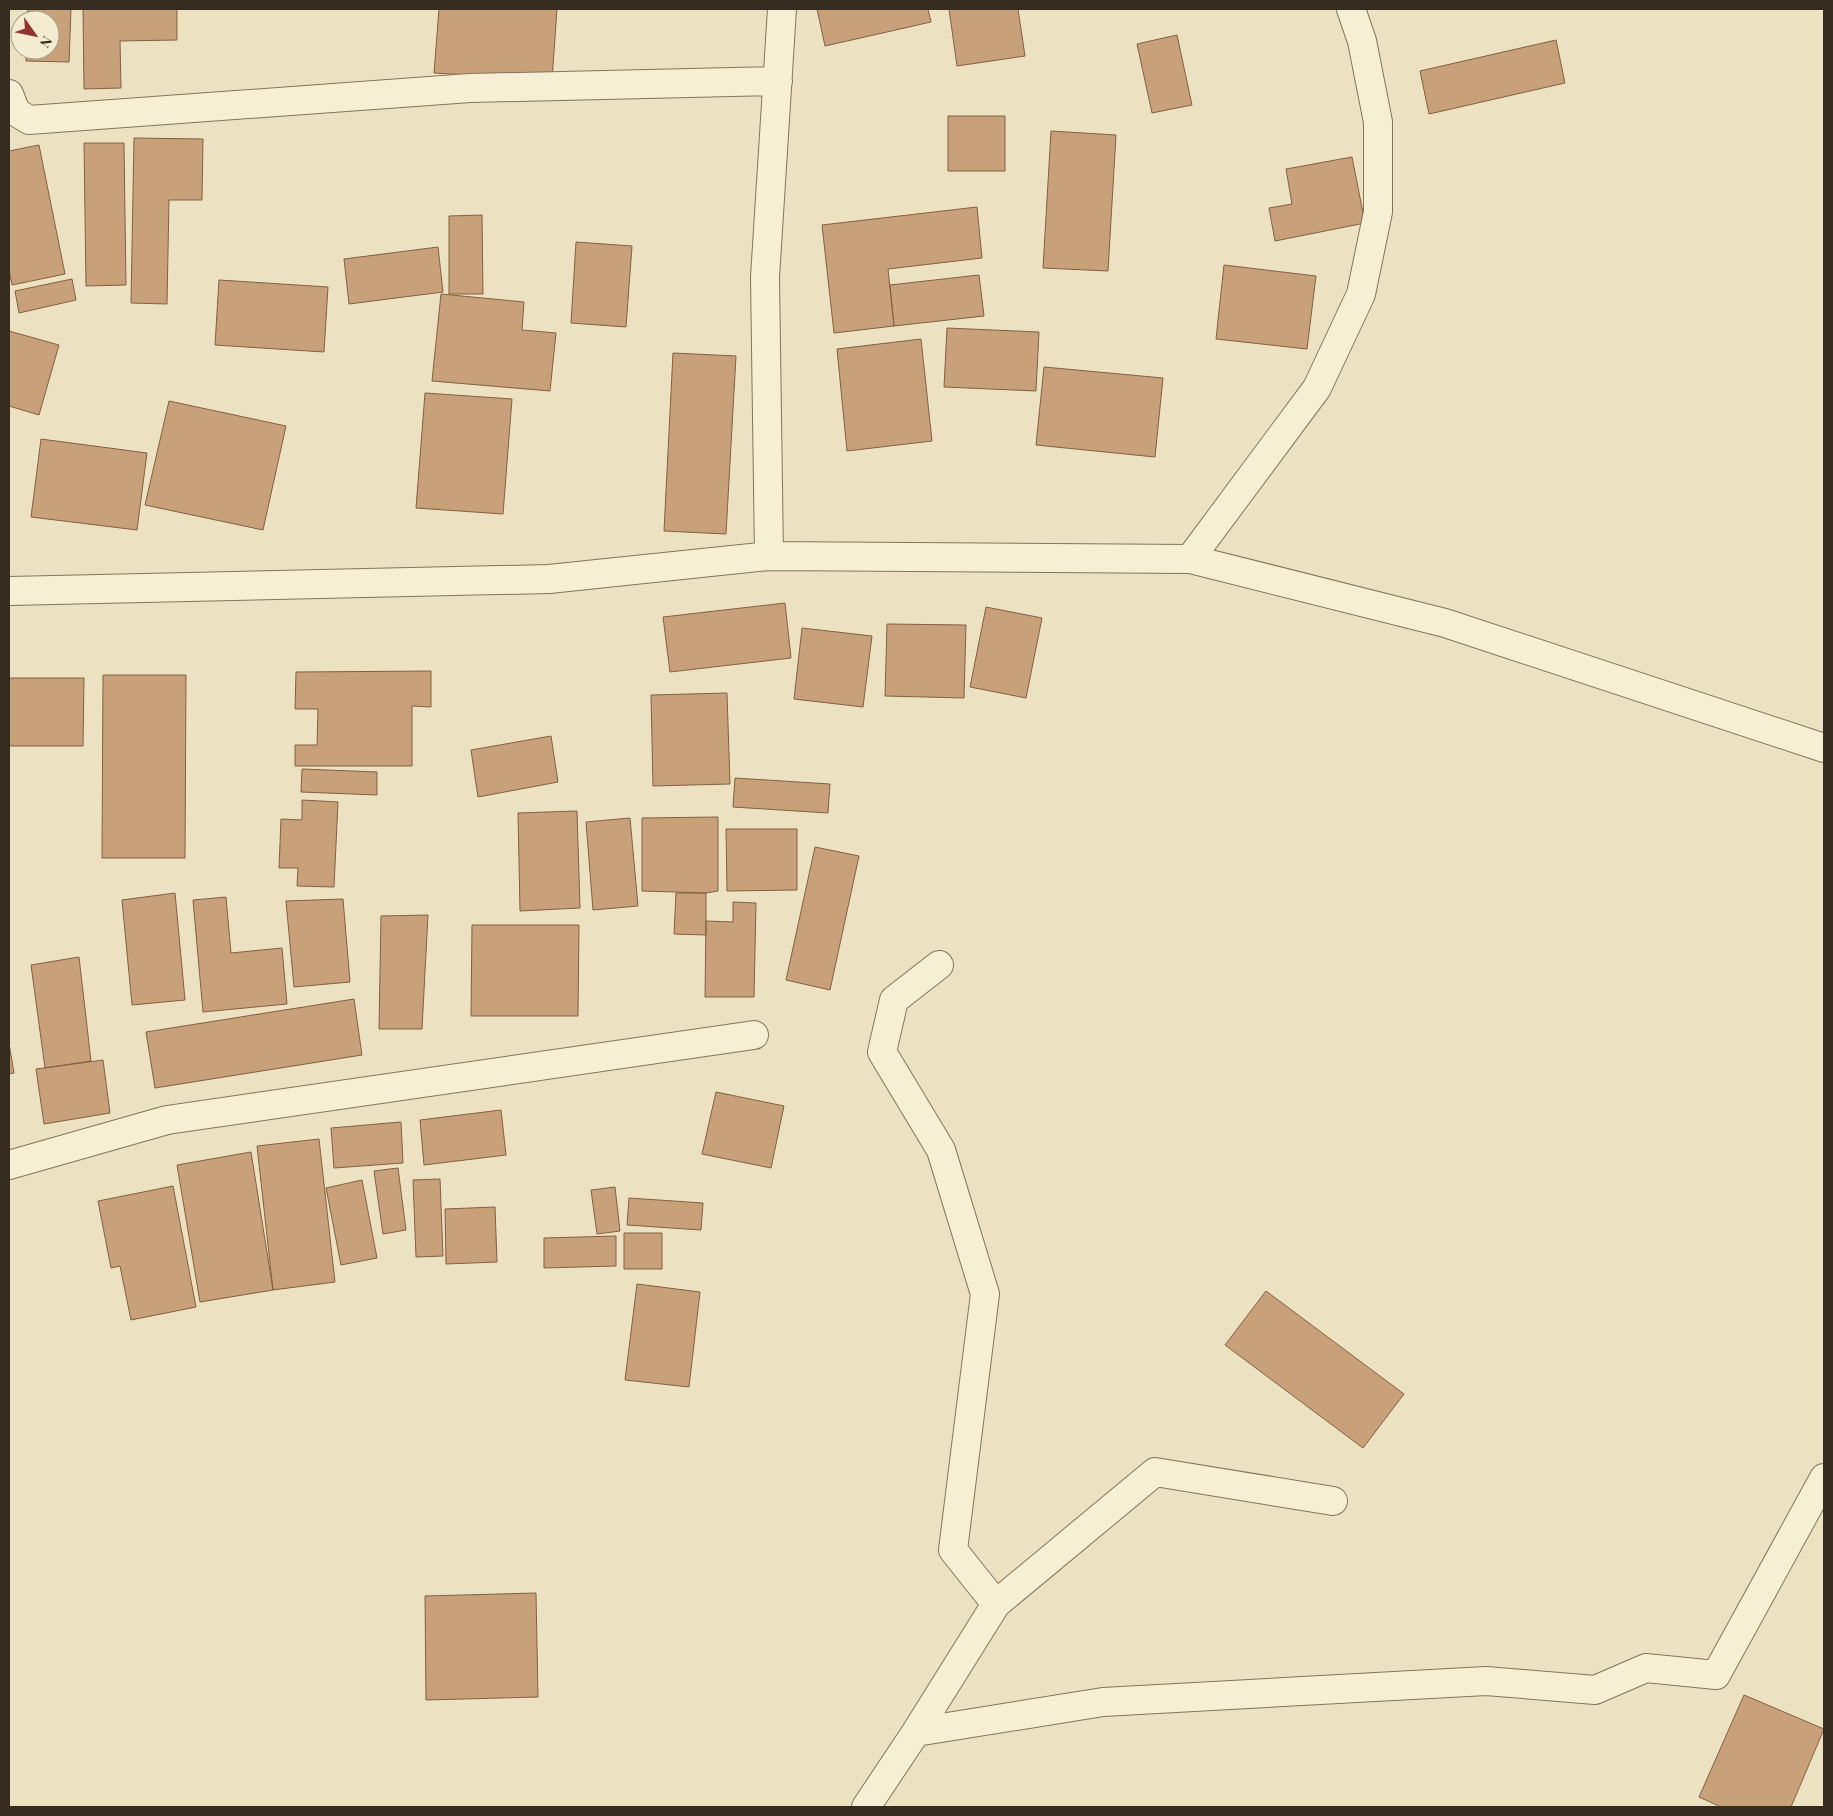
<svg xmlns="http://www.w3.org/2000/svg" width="1833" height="1816" viewBox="0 0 1833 1816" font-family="'Playfair Display',serif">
<rect width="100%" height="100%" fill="#ece2c2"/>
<path fill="#c8a079" stroke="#826041" d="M28,9H71L69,62L26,61V50H50V20H27Z
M83,9H177V40L120,41L121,88L84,89Z
M439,9H557L552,80L434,73Z
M817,9H928L931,22L825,46Z
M949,9H1018L1025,56L957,66Z
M1177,35L1192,105L1152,113L1137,44Z
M1556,40L1565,83L1429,114L1420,71Z
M948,116H1005V171H948Z
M1051,131L1116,135L1108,271L1043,268Z
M134,138L203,139L202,200H169L167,304L131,303Z
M84,143H124L126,285L86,286Z
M39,145L65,274L12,285L9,270V151Z
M1352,157L1365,223L1275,241L1269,208L1292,204L1286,169Z
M977,207L982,258L888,269L894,326L834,333L822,225Z
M482,215L483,294H449V216Z
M576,242L632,246L626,327L571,323Z
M438,247L443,292L349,304L344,259Z
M1224,265L1316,276L1307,349L1216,339Z
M979,275L984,316L894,326L890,285Z
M72,279L76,300L19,313L15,291Z
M219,280L328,287L324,352L215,345Z
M441,294L524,302L522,330L556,333L550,391L432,381Z
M947,328L1039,332L1036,391L944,387Z
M9,331L59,345L39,415L9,406Z
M921,339L932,441L847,451L837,349Z
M673,353L736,356L726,534L664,531Z
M1044,367L1163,378L1155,457L1036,445Z
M425,393L512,399L503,514L416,508Z
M169,401L286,426L263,530L145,505Z
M41,439L147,453L137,530L31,517Z
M785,603L791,658L670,672L663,617Z
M986,607L1042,618L1026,698L970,687Z
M887,624L966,625L964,698L885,696Z
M802,628L872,636L863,707L794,699Z
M431,671V707L412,706V766H295V745H317L318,709H295L296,672Z
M103,675H186L185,858H102Z
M9,678H84L83,746H9Z
M727,693L730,784L653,786L651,695Z
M551,736L558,782L478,797L471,750Z
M302,769L377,772V795L301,792Z
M735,778L830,784L828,813L733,807Z
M302,800L338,802L334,887L297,886L298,868H279L281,819L302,820Z
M577,811L580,908L520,911L518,813Z
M718,817V891L706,893L642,891V818Z
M630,818L638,906L593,910L586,822Z
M726,829H797V890L727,891Z
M815,847L859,856L830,990L786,980Z
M175,893L185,1000L132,1005L122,900Z
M676,893H706V935L674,934Z
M226,897L231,953L282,948L287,1004L203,1012L193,900Z
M343,899L350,982L294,987L286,901Z
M733,902L756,903L754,997H705L706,921L733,922Z
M428,915L422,1029H379L381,916Z
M472,925H579L578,1016H471Z
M79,957L91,1061L45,1068L31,965Z
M354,999L362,1055L155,1088L146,1032Z
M9,1043L14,1073L9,1074Z
M103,1060L110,1113L44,1124L36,1069Z
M716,1092L784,1106L771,1168L702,1154Z
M501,1110L506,1155L424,1165L420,1120Z
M401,1122L403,1163L334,1168L331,1128Z
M319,1139L335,1282L273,1290L257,1146Z
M251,1152L273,1290L200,1302L177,1165Z
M398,1168L406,1230L383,1234L374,1171Z
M440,1179L443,1256L416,1257L413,1180Z
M362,1180L377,1258L341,1265L326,1188Z
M173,1186L196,1307L131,1320L120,1266L111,1268L98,1201Z
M615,1187L620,1231L597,1234L591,1190Z
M629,1198L703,1203L701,1230L627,1225Z
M495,1207L497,1262L446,1264L445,1209Z
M624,1233H662V1269H624Z
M616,1236V1266L544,1268V1238Z
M637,1284L700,1292L689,1387L625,1380Z
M1266,1291L1404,1394L1363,1448L1225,1345Z
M536,1593L538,1697L426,1700L425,1596Z
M1744,1695L1824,1729L1791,1807H1721L1699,1797Z"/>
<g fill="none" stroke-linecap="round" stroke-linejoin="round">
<g stroke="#84745a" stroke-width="30">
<path id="minor" d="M9,94L16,112L29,120L470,88L778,81
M769,556L765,277L782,9
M1190,559L1317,388L1361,294L1378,212V122L1362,41L1351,9
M9,591L549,579L769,556L1190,559L1445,623L1824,748
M939,965L894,1000L882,1052L941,1150L985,1294L953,1550L996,1604
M9,1165L167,1120L754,1035
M916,1732L996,1604L1155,1472L1333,1501
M866,1807L916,1732L1103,1702L1486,1681L1595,1690L1646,1668L1716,1675L1824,1478"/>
</g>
<use href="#minor" stroke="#f7efd4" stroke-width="28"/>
</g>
<rect width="1833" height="1816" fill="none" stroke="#352b1e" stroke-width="20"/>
<g transform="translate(35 35) rotate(123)"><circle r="24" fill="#f3ecd1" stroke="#a79f89"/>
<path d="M0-4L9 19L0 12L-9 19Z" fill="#90342d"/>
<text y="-8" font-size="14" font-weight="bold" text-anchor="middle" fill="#352b1e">N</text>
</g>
</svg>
